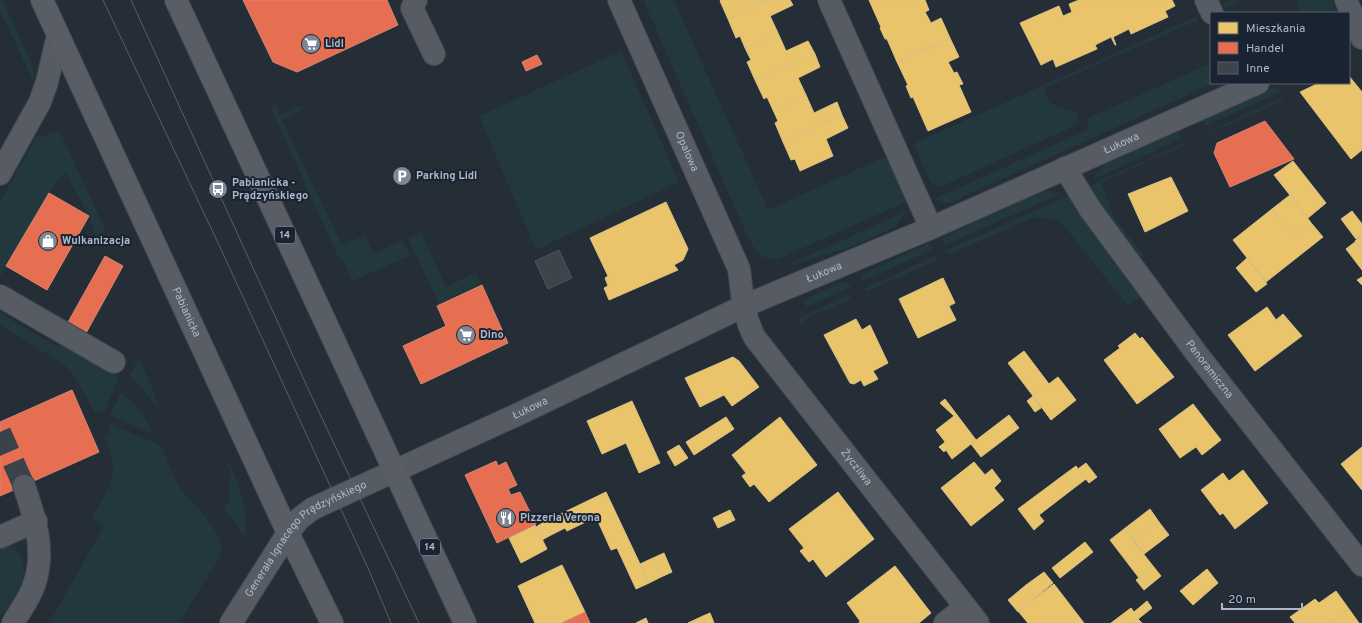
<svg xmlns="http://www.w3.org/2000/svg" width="1362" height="623" viewBox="0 0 1362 623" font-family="Overpass,sans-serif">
<rect width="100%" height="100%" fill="#252d36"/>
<path fill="#22383c" d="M0,0H3L30,60L33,69L34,83L0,11Z
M643,0H674L768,210L887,156L908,201L776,260L760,256L749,240Z
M1233,0H1243L1225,8L1223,4Z
M1298,0H1332L1336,13H1298Z
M1197,16L1199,20L1044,88L1050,103L1077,113V125L942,186L934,185L930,181L913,144Z
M621,51L679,182L536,250L479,116Z
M1211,63L1212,84L947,204L934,199L1087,130L1088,118Z
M1277,86L1280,92L1205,126L1202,120Z
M1283,97V100L1208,134V132Z
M275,104L280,115L300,105L302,110L282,120L342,245L365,235L374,254L402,240L410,256L352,281L343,260L340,261L270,106Z
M52,131L60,132L106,231L95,236L89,216L65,172L49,193L0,277V202L37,135L44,137Z
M1179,131L1182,138L1092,180L1097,172L1106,164Z
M1184,143L1185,145L1148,161V159Z
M1143,161L1144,163L1101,183L1115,218L1145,257L1139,258L1095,199L1091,185Z
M1049,191L1063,193L944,245L941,238L1020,201Z
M1068,196L1140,287L1139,298L1128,306L1060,221L1035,217L948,255L946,250Z
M907,211L895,227L853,246L792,265V263Z
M421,232L446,287L475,273L481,283L439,304L408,238Z
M930,243L932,250L863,281L861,279L864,273Z
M935,256L937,260L867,292L865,288Z
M842,282L849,284L851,287L806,307L803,300Z
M849,295L851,299L808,318L799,326L800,317Z
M0,313L57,347L61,342L119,376L105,410L95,413L72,372L63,364L0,325Z
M139,356L159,405V409L130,375Z
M121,392L141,411L154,433L146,432L110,415Z
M108,423L162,446C167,461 173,478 183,491C194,506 218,526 221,545C222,548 220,553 220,557L179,623H49L104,526L91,518C110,486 122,474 104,437L110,432Z
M221,446C237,481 249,500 245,540L235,522L223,509L229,502L230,469L220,447Z
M8,545C32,551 24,591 13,605C9,609 5,612 0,614V547Z"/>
<path fill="#e9c46a" stroke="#d7c186" d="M721,0H769L728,19L720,1Z
M769,0H790L793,5L770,16L778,33L745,48L740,36L736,38L728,19Z
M869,0H925L929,10L925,12L931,23L941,18L950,38L897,62L887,39H885L880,28L881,27Z
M1079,0H1172L1175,6L1165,11L1168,17L1131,34L1129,29L1113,37L1116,45H1115L1111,37L1095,45L1097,49L1056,67L1053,59L1041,65L1020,23L1059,6L1063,16L1072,12L1069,4Z
M778,33L786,51L808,41L815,54L755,80L747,62L751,60L745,48Z
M950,38L959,57L948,62L954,73L957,72L963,84L959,85L971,112L928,131L913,97L911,98L906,86L908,85L897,62Z
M815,54L820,67L798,78L806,95L773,110L767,97L764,99L755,80Z
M1349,76L1362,92V150L1351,159L1300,92L1319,83H1349Z
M806,95L814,113L837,102L842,115L783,142L775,123L778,121L773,110Z
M842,115L848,128L826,139L833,156L800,171L795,159L791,160L783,142Z
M1293,161L1326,203L1308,218L1274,175Z
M1171,177L1188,211L1145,232L1128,194Z
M1290,195L1312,224L1294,238L1272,209Z
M666,202L688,249L683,260L674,265L678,270L609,300L604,288L608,286L605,278L608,276L590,238Z
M1272,209L1294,238L1312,224L1323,237L1266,282L1233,240Z
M1352,211L1362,224V235L1356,239L1341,219Z
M1362,235V251L1355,241Z
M1355,242L1362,251V270L1346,249Z
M1247,258L1267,284L1256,292L1236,268Z
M1362,277V285L1357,280Z
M943,278L955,303L949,306L956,320L918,338L899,299Z
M1267,307L1276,320L1283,314L1302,336L1255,371L1228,335Z
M856,319L862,330L870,325L888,363L873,371L878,379L864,386L861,380L854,384L850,383L824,335Z
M1135,333L1140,339L1142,337L1174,377L1137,404L1104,360L1120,348L1118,346Z
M1024,351L1049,384L1033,396L1008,363Z
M733,357L739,361L759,387L732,406L724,395L700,407L685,378Z
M1058,377L1076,400L1051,420L1033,396Z
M1033,396L1041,408L1035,412L1027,401Z
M945,399L976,440L952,459L946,450L949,447L936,430L954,416L940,403Z
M632,401L660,463L639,473L626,443L602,454L587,421Z
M1193,404L1221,440L1202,455L1196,447L1180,458L1159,429Z
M1009,415L1019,428L981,457L971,444Z
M726,417L734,429L694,455L686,442Z
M780,417L817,465L769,502L754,484L750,487L742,476L746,473L732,455Z
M945,442L949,447L944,452L939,447Z
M679,445L688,458L675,466L667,452Z
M1362,447V490L1341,464Z
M974,462L985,475L992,469L1001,481L994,488L1004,500L971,526L941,488Z
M1086,463L1097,477L1089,483L1078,469Z
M1076,466L1086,479L1074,488L1065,474Z
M1243,470L1268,503L1235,529L1223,513L1220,515L1201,490L1223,473L1229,481Z
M1065,474L1074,488L1039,515L1044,521L1034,530L1018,509Z
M606,492L649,583L636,589L617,548L611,550L596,517L567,531L565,528L551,535L544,522Z
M838,492L874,539L826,577L813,559L809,562L800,551L804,548L789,529Z
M1150,509L1159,522L1134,541L1124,529Z
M730,510L735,520L718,528L713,518Z
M544,522L551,535L542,540L536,527Z
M1159,522L1169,535L1144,554L1134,541Z
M535,525L547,549L521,563L509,538Z
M1124,529L1153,566L1139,578L1110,540Z
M1085,542L1093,552L1060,578L1052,568Z
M664,553L672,572L661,577L653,558Z
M653,558L661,577L649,583L640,564Z
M562,565L585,612L562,623H535L518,586Z
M895,566L931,613L919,623H859L860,621L847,603Z
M1153,566L1161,576L1144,590L1136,580Z
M1207,569L1218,583L1193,605L1180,591Z
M1044,572L1053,583L1036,597L1026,585Z
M1054,584L1084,623H1028L1018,611Z
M1026,585L1036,597L1018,612L1008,600Z
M1336,591L1349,609L1331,623H1295L1290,617L1315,599L1319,603Z
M1147,601L1152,608L1133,623H1111L1131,608L1134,612Z
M1349,609L1359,623H1331Z
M710,613L714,623H706L703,616Z
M703,616L706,623H688Z
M646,618L648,623H636Z
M1138,619L1142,623H1133Z"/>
<path fill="#e76f51" stroke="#d68575" d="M243,0H387L398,25L297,72L273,62Z
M537,55L542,64L526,71L522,62Z
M1265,121L1294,159L1230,187L1214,153L1217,143Z
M49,193L89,216L47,290L6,266Z
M105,256L123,266L85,335L67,324Z
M482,285L508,343L421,384L403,346L446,326L437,306Z
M72,390L99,452L0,496V422Z
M496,461L498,466L506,462L517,485L508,489L511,495L520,492L536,524L497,543L465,475Z
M585,612L590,623H562Z"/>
<path fill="#3d444c" stroke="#4d545e" d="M559,250L572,278L548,289L535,261Z"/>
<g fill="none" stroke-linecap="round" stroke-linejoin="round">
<path stroke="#3a424c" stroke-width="22" stroke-dasharray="22 11" stroke-linecap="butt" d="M0,432L24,486"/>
<g stroke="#42474e" stroke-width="24">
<g id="minor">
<path d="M416,0L412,8L434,54"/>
<path id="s1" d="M619,0L739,269C742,292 743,316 755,338L978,623"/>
<path d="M829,0L931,228"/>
<path d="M1206,0L1212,13"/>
<path d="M1346,0L1362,38"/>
<path id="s2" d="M1065,168L1090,209L1197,354L1362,565"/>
<path d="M0,174L40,102L47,82L58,35"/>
<path d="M0,296L114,362"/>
<path d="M0,537L36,521"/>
<path d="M13,623C20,611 30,598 34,585C46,551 35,518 24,486"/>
<path id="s3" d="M231,623L288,533L299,519L312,509L525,411L744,306L931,228L1258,83"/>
<path d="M945,623L965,607"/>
</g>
</g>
<g stroke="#434952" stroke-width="24">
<g id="major">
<path id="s4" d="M42,0L288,533L332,623"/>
<path d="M176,0L465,623"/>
</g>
</g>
<use href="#minor" stroke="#565b64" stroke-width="22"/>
<use href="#major" stroke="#585d66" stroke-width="22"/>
<path stroke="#595f67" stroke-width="1" d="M103,0L219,245L368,568L391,623
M131,0L310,393L419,623"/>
</g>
<defs>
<g id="supermarket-disc" transform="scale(1)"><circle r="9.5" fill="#7e8895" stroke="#192331"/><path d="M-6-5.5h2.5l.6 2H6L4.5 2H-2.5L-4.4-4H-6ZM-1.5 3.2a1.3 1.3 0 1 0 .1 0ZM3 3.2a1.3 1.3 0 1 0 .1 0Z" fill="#fff"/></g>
<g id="parking-disc" transform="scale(1)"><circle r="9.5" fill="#7e8895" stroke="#192331"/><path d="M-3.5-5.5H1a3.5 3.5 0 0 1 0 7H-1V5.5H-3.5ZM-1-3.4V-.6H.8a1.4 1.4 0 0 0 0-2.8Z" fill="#fff"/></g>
<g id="bus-disc" transform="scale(1)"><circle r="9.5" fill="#7e8895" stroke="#192331"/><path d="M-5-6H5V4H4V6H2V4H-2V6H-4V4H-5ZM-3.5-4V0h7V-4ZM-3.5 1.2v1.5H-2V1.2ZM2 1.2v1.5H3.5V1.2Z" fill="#fff"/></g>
<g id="shop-disc" transform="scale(1)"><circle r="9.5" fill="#7e8895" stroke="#192331"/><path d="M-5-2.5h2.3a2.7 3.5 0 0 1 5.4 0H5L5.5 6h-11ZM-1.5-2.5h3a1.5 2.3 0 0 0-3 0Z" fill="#fff"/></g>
<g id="restaurant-disc" transform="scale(1)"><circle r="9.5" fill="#7e8895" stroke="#192331"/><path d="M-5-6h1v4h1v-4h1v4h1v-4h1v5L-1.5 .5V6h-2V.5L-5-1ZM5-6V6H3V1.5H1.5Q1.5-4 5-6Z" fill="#fff"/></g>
</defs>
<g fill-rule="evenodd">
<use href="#supermarket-disc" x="311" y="44"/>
<use href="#parking-disc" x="402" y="176"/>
<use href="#bus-disc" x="218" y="189"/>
<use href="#shop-disc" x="48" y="241"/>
<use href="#supermarket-disc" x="466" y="335"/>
<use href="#restaurant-disc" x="506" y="518"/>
</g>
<g text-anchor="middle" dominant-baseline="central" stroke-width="4" stroke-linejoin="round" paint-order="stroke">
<g fill="#192331" stroke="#818c9b" stroke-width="1">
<rect x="275" y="227" width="20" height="16" rx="3"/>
<rect x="420" y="539" width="20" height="16" rx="3"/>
</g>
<g font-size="10" font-weight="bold" fill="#aeb9c8">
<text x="285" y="235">14</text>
<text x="430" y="547">14</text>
</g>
<g font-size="11" font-weight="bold" fill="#aeb9c8" stroke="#192331" text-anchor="start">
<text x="325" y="44">Lidl</text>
<text x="416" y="176">Parking Lidl</text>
<text x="232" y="183">Pabianicka -<tspan x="232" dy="13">Prądzyńskiego</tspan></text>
<text x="62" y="241">Wulkanizacja</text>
<text x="480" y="335">Dino</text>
<text x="520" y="518">Pizzeria Verona</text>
</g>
<g font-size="11" fill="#aeb9c8" stroke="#192331">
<text stroke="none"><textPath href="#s3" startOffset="1029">Łukowa</textPath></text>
<text stroke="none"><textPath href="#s1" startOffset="166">Opałowa</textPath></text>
<text stroke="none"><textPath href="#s3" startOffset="705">Łukowa</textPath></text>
<text stroke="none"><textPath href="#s4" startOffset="344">Pabianicka</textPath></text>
<text stroke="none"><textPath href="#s2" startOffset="248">Panoramiczna</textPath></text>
<text stroke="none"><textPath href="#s3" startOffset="381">Łukowa</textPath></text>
<text stroke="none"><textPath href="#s1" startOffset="530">Życzliwa</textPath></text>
<text stroke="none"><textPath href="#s3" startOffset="116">Generała Ignacego Prądzyńskiego</textPath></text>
</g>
</g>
<rect x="1210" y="12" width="140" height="72" fill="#192331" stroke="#555f6d"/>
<rect x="1218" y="22" width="20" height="12" fill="#e9c46a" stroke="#555f6d"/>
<text x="1246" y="32" font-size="12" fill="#aeb9c8">Mieszkania</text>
<rect x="1218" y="42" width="20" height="12" fill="#e76f51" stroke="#555f6d"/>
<text x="1246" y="52" font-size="12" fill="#aeb9c8">Handel</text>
<rect x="1218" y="62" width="20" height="12" fill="#3d444c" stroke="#555f6d"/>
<text x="1246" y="72" font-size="12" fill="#aeb9c8">Inne</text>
<path d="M1222 603v6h80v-6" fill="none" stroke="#aeb9c8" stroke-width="2"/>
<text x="1228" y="603" font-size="12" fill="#aeb9c8" stroke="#192331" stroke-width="3" paint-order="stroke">20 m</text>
</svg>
